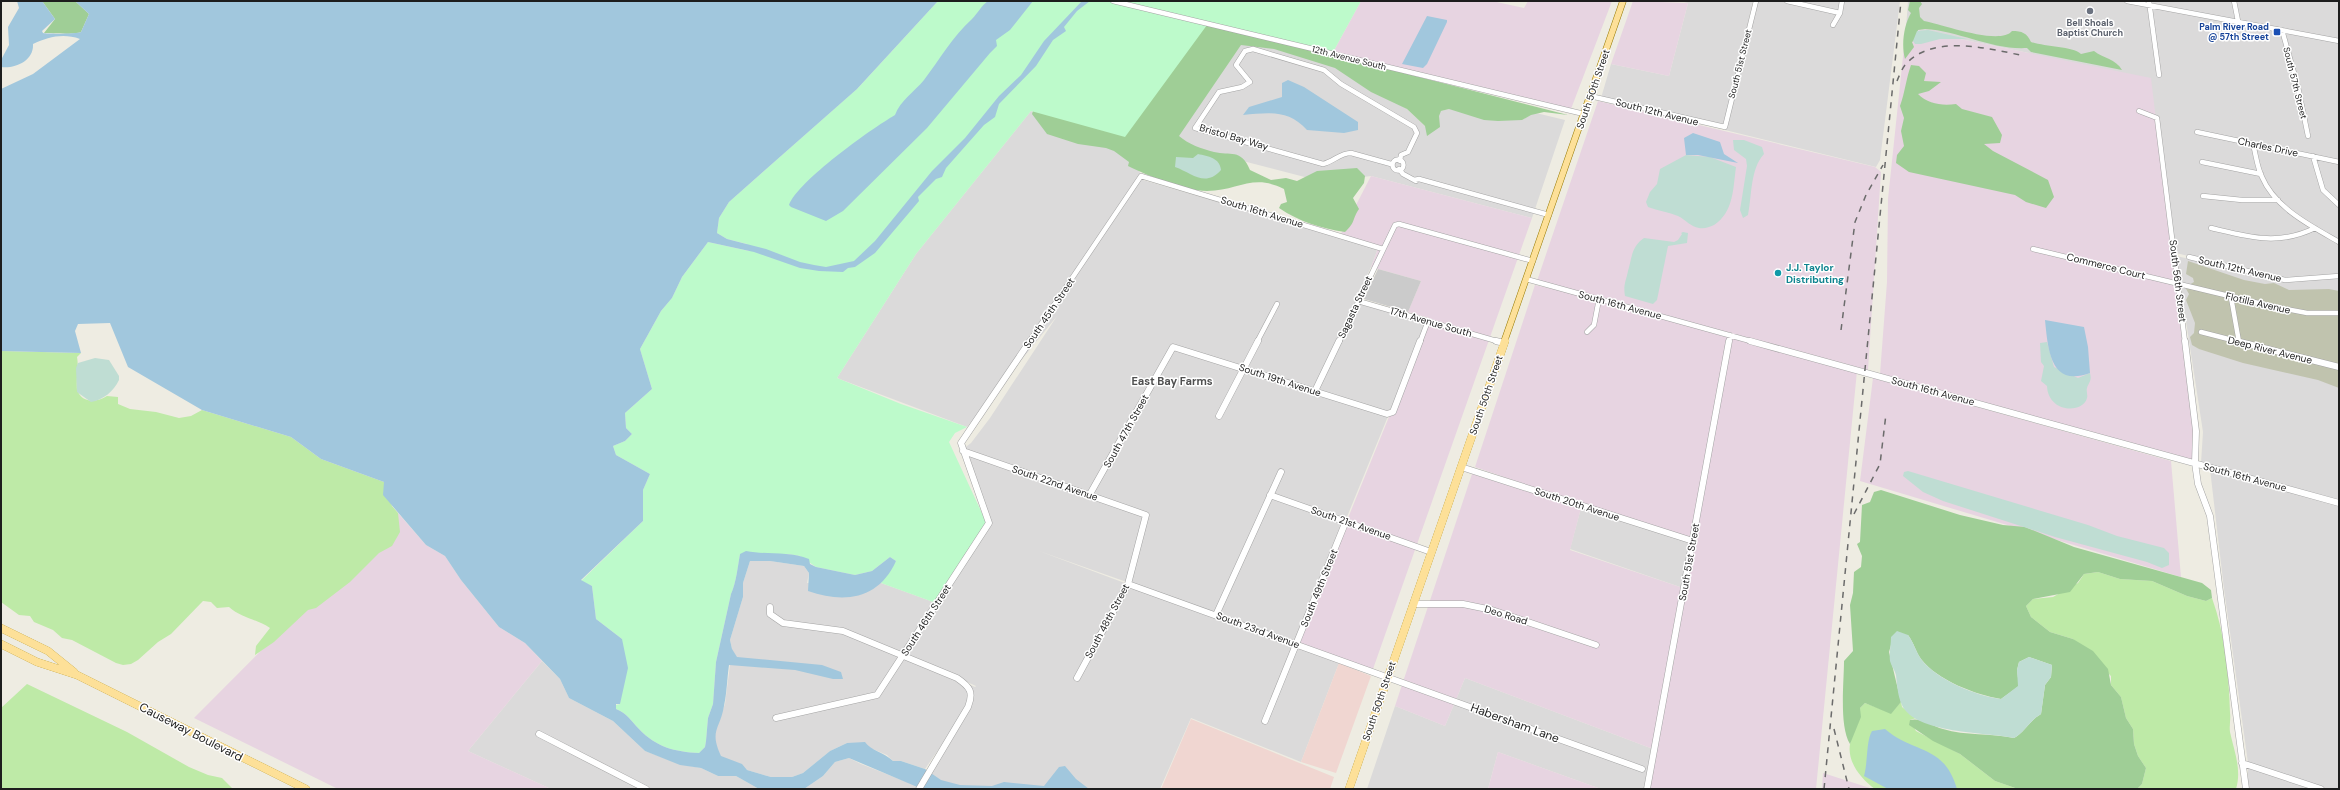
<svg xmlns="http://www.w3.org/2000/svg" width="2340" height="790" viewBox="0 0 2340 790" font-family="'DM Sans',sans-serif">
<rect width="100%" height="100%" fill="#eeece2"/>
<path fill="#dbdada" d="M1679,1H1753L1724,127L1601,98L1611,64L1669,76L1688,3Z
M1756,1H1900L1880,160L1876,167L1725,130Z
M1908,1H2127L2339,41V275L2283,279L2176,253L2029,53L1906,28Z
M2151,1H2339V40L2151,3Z
M1243,41L1338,65L1407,109L1425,126L1441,111L1449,109L1536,113L1565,120L1532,218L1371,176L1324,182L1173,143Z
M1031,111L1125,137L1143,180L1375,248L1377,251L1371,267L1355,302L1426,323L1296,642L1039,551L1339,663L1301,762L1191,718L1160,789H918L945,740L925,769L901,761H893L887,755L868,747L847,743L830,751L803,773L792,777H771L747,770L721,757L715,744V730L725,704L732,649L730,640L743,597V583L750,561H770L804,566L809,573L807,583H881L936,603L902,655L975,687L976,686L904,654L989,523L963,449L971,443L990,418L1057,316L967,427L837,378L916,254Z
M2176,256L2285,280L2339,276V502L2201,463L2203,432Z
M2210,469L2339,504V789H2327L2297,779L2324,789H2248V763L2224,589Z
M1581,508L1692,542L1683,588L1570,549Z
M542,661L560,679L569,698L613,721L645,751L680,764L701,768L718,776H736L759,789H551L468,751Z
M1465,678L1653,749L1644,789H1601L1498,752L1488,789H1367L1395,706L1445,726Z
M849,758L861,764L917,786L915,789H804L823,776L835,762Z"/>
<path fill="#f0d6d1" d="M1339,663L1371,676L1336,773L1301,762Z
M1191,719L1334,777L1330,789H1161Z"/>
<path fill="#e7d4e1" d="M1361,1H1492L1524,8L1528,1H1612L1571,109L1332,54Z
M1633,1L1688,3L1669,76L1611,64Z
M1906,28L2151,78L2193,429L2192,461L1880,374L1887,282L1888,199Z
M1598,101L1875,167L1881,172L1868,370L1537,281Z
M1371,176L1532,218L1373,669L1297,644L1429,318L1408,312L1421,281L1371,267L1377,251L1375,248L1339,238Z
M1535,285L1593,298L1729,336L1691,538L1595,509L1475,467Z
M1731,336L1857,371L1816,789H1647Z
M1873,378L2171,461L2181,577L1860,481Z
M1472,474L1581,508L1570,550L1683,588L1653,749L1465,678L1445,726L1395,706Z
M398,513L426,545L445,556L461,580L499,627L525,643L542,661L468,751L551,789H338L194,718Z
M1498,752L1601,789H1488Z
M1823,773L1873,789H1822Z"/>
<path fill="#cbcbcb" d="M1378,269L1421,281L1408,312L1364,299Z"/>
<path fill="#c0c3ae" d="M2188,261L2244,280L2265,284L2274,283L2289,290L2329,289L2339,291V388L2318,380L2243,363L2199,349L2192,345L2190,337L2194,333L2195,323L2186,300L2189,294L2185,287L2194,282L2193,278L2186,274Z"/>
<path fill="#beeaa7" d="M1,351L81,353L77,357C79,367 76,378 77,390C82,403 96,403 107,396L118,397V404L130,409L156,412L179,418L191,416L202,410L291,437L321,459L384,482L392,506L398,513L400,532L392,546L379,553L350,582L316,608L308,610L274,642L255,655L256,646L270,628C257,619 241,618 229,607L217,608L211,602L203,601L171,634L158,642L138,660L131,664L123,665L116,663L72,640L62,638L53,630L34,622L30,616L19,615L1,602Z
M2098,572L2120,579L2152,581L2187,596L2206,601L2212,598C2225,634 2229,675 2230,713C2231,719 2229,726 2230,732C2234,751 2242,769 2236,789H2137L2142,784L2146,768L2138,756L2134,744L2133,729L2126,718L2121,697L2111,685V676L2073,639L2050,632L2031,617L2026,606L2033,599L2053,597L2078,583L2084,574Z
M27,684L127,732L189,767L208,775L222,778L233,789H1V708Z
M1901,702L1902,707L1916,718L1910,720L1916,731L1960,754L1995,781L2018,789H1875C1861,779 1847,762 1850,744C1853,731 1861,722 1860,708L1865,703L1891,713Z"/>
<path fill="#9fce96" d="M42,1H75L89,14L81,32C75,35 52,33 44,33L55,19Z
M1910,1H1920L1922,4L1919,8L1920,17L1924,21C1941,24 2000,46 2012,31C2022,31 2027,33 2031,42C2045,47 2072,46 2081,54L2094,51C2103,58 2116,59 2122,70L2031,52L2027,48C1991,50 1960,31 1925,29L1918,30L1916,39L1912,42L1914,47L1905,59C1901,44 1904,25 1911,13L1908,10Z
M1119,5L1376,66L1568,115L1544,112L1531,115L1522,120L1498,121L1484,120L1449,109L1441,111L1439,116L1440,127L1427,136L1425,126L1407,109L1371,92L1335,68L1274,49L1241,45L1179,136C1188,144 1202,149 1214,152C1230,156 1241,148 1250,170L1271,180L1286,178L1297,181L1317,171L1357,168L1365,176L1364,183L1353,198L1359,209C1352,219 1356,222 1345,232C1320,228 1300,222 1279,208L1281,204L1287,202L1284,189C1253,173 1238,191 1207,191C1184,191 1149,176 1128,166L1129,162L1114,151L1106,148L1078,144L1047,134L1032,114L1035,105Z
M1911,65L1919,66L1926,73L1924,81L1941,82L1929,91L1918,94C1928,104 1942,106 1956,104L1962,109L1992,117L2002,135L2000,143L1984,144L1993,151L2048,180L2054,197L2046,208L2026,202L2015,195L1909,172L1896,163L1897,155L1904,146L1901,131L1904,118L1900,106C1905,92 1906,79 1911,65Z
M1881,490L1960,515L2003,525L2025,527L2074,547L2202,583L2211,590L2212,598L2206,601L2187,596L2152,581L2120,579L2098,572L2084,574L2070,592L2033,599L2026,606L2031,617L2050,632L2073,639L2093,651L2108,669L2111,685L2121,697L2126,718L2133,729L2134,744L2138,756L2146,768L2142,784L2137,789H2018L1995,781L1960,754L1933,741L1909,725L1910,720C1921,717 1932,726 1943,729C1966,736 1990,733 2014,738C2025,732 2029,721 2041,714L2045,685L2051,677L2052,665L2029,657L2019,662L2017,670L2019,686L2001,699C1976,695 1937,680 1921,659C1916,652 1914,643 1908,635L1891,645L1889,652L1901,702L1891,714L1865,703L1860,708L1861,717L1850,744C1839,726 1844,683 1844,661L1853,651L1850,605L1853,593L1854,572L1861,567L1862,556L1857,544L1860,542L1862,505L1870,502L1874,492Z"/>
<path fill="#bfddd3" d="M1928,30L1967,39H1940L1921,44H1915L1913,41L1917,31Z
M1733,140H1744L1762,147L1764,154C1750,169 1752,196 1748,215L1743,218L1740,210L1747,166L1746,159L1734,150Z
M1198,154C1208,156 1220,158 1221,170C1205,188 1192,173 1175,167L1176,157L1193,158Z
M1686,155L1710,157L1736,167C1733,188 1734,212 1714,225C1709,227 1705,229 1699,228C1691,227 1686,220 1678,216C1669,212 1658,211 1648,207L1646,202L1650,192L1657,184L1660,169Z
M1683,232L1688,233L1687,243L1668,246L1657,300L1653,304L1625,296C1623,285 1626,281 1628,271C1632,258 1631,247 1644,238L1674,242L1678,240L1682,234L1681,233Z
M2047,342L2054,367L2078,378L2090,373C2092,381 2089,382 2087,388C2086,391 2088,395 2087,398C2083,414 2048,413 2047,386L2041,381L2044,366L2041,362L2040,343Z
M95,358L109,360L119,376V380C114,391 103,400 91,402L77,392L76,368L78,363Z
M1908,471L2088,525L2117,536L2164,548L2169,553V565L2162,568L2147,562L2055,537L1943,501L1923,492L1903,476L1904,472Z
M1897,631L1908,635C1914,643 1916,652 1921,659C1937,680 1976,696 2001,699L2018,686L2017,670L2019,662L2029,657L2052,665L2051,677L2045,685L2041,714C2029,721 2025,732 2014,738C1987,732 1915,734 1902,705C1898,697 1897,685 1896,675C1895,670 1891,666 1890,661C1889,653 1891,645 1891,637Z"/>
<path fill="#bdfacb" d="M938,1H1361L1332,54L1207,25L1125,137L1031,111L916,254L837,378L901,404L967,427L955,433L949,442L987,524L936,603L881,583L896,561L890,557L872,571L855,575L816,567L800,556L788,554H740C738,566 736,584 731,594L716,662L713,704L708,718L706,741L705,747L699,753C675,752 656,747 639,729C631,721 627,713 616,709V705L620,704L622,639L596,619L592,586L581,581L643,521V490L650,474L616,455L613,446L625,441L632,434L626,428L625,413L652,389L640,349L661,311L672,298L682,277L708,242L749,251L747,244L727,239L717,233L719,218L729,202L858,88Z"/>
<path fill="#a1c7dd" d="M17,1H42L55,19L42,31L43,33C48,34 77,34 81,32L89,14L75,1H938L857,89L729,202L719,218L717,233L727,239L766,249L800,262L814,265L826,267L854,261L875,241L932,171L965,138L999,96L1021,75L1044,41L1082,1H1090L1077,11L1064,27L1066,31L1053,40L1036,66L999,104L995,117L984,125L946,168L942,177L936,179L918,197L919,201L875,253L855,267L848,268L843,272L819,271L800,268L754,252L708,242L682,277L672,298L661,311L640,349L652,389L625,413L626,428L632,434L625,441L613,446L616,455L650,474L643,490V521L581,580L592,586L596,619L622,639L628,668L620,704H616V709C627,713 631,721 639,729C656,747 675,752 699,753L705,747L706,741L708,718L713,704L716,662L731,594C736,584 738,565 740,554L746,551C767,555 789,551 809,559L810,564L816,567L855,575L872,571L890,557L896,561C879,599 845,604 808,591L809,573L804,566L770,561H750L743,583V597L730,640L732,649L737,657L822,665L841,672L843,679H833L795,670L729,665C727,679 727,692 724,706C720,730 709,730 721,756L742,764L747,770L771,777H792L803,773L830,751L847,743L865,742C870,750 885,753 893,761H901L925,769L941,780L960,785L992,786L1004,782L1044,786L1059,767L1065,766L1076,779L1089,789H922L849,758L835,762L823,776L804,789H759L736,776H718L701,768L680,765L645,751L613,721L569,698L560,679L525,643L499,627L461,580L445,556L426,545L383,495L384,482L321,459L291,437L202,410L128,367L110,323L78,324L75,331L81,353L1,351V89L33,74L80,39C63,33 48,37 33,44C34,61 15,69 1,67V60L9,45L8,27L19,8Z
M988,1H1033L1010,30L996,40L997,46L990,53L927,128L843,211L826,221L791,207L789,205C798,181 871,129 895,115C900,101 914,92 924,80C940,59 952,37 972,19C978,13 981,6 988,1Z
M1427,16L1447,20V22L1427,64L1423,68L1402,64Z
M1288,80L1304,87L1358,122V130L1344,133L1307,130C1288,109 1268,113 1243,115L1249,107L1282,97V83Z
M1693,133L1720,142L1724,154L1738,163L1698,155H1686L1684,138Z
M2045,320L2084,327L2088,347L2090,373C2050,388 2048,349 2045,320Z
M1885,729C1914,754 1944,744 1957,789H1888L1864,776C1868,762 1866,741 1872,731Z"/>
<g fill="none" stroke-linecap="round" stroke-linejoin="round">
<g stroke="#a4a4a4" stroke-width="5.5">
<path id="minor-far1" d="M1113,1L1584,114
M1787,1L1840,13
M2127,1L2339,41
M2149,1L2159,75
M2234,1L2238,21
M1833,25L1840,13L1842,1
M2282,30L2298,87L2308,136
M1590,96L1725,127L1756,1
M2139,111L2157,118L2185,342
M2197,132L2339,162
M2253,144C2256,155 2257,167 2262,177C2275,208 2311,226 2339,242
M2313,156L2323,190L2339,205
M1392.5 165a5.5 5.5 0 1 1 11 0a5.5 5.5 0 1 1-11 0Z
M2202,162L2261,174
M1391,164L1351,153C1340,153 1333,162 1323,164L1195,128L1219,92L1242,87L1250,82L1236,65L1245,51L1253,49L1324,70L1341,84L1414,127L1417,133L1408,152L1401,155L1400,161
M1399,169L1403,174L1416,181
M1414,180L1419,179L1549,215
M2203,196L2242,200H2278
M2211,228C2249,237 2278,246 2315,228
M2033,249L2275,307L2307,313H2339
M2189,257L2285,280L2339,276
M1526,279L1754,342
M2231,297L2239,342
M1358,301L1500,342
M1587,332L1594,325L1599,299
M2201,332L2240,342
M1029,342L1141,176L1383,249
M1257,342L1277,304
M1339,342L1395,225L1399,224L1533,261
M1420,342L1428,321
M1729,342L1730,335"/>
</g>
<g stroke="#a4a4a4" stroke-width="7">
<path id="minor" d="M1496,341L1504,343
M1750,341L2339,503
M2185,341L2196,431L2195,463L2198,484L2210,516L2246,789
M2236,341L2339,367
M1315,391L1339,341
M1219,416L1258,341
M963,451L1146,515L1128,584L1077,678
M1461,467L1693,541
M1090,494L1173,347L1387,414L1393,412L1420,341
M1270,495L1431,552
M1128,584L1642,769
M1413,604H1463L1492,610L1596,645
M770,607V614L783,623L843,631L957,678C970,687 974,692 968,707L919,789
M1216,615L1281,472
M776,718L877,695L989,523L961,443L1030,341
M1265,721L1346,521
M539,734L646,789
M2242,763L2321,789
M1647,789L1729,341"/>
</g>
<g stroke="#957900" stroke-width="7">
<path id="major-far1" d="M1504,342L1623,1"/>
</g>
<g stroke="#957900" stroke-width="8">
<path id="major" d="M1,628L48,651L74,672
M1,644L37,662L77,675L306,789
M1349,789L1505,341"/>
</g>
<use href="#minor-far1" stroke="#fff" stroke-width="4.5"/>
<use href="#minor" stroke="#fff" stroke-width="6"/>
<use href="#major-far1" stroke="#fde098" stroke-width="6"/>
<use href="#major" stroke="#fde098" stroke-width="8"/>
<path stroke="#6b6b6b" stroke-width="1.5" stroke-dasharray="6 6" stroke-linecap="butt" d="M1897,81C1899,76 1902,69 1905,65C1932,34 1986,48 2020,55
M1841,330L1855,222L1866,195L1883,165
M1854,514L1880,464L1886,414
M1834,729L1849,789
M1824,789L1901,1"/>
</g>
<circle fill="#6b7280" stroke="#fff" stroke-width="1.5" cx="2090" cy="11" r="4"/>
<rect fill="#1a4fb4" stroke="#fff" stroke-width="1.5" x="2273" y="28" width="8" height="8" rx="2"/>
<circle fill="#0f9aa8" stroke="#fff" stroke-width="1.5" cx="1778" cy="273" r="4"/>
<g text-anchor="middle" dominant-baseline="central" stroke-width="3" stroke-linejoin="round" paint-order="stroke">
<g font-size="9" font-weight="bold" fill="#5b616d" stroke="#fff">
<text x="2090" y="23">Bell Shoals<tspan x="2090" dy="10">Baptist Church</tspan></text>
</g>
<g font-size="9" font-weight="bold" fill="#164399" stroke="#fff" text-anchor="end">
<text x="2269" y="27">Palm River Road<tspan x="2269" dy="10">@ 57th Street</tspan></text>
</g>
<g font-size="9" fill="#1d1d1d" stroke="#fff">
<text transform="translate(1349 58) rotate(14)">12th Avenue South</text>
<text transform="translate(1740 64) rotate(-76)">South 51st Street</text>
<text transform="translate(2295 83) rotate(76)">South 57th Street</text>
</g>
<g font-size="10" fill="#1d1d1d" stroke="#fff">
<text transform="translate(1593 89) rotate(-71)">South 50th Street</text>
<text transform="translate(1657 112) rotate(14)">South 12th Avenue</text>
<text transform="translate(1234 137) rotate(16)">Bristol Bay Way</text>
<text transform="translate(2268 147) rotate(12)">Charles Drive</text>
<text transform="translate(1262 212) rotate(17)">South 16th Avenue</text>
<text transform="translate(2106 266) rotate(14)">Commerce Court</text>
<text transform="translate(2240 269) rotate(13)">South 12th Avenue</text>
<text transform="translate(2178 281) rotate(83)">South 56th Street</text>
<text transform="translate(2258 303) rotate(13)">Flotilla Avenue</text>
<text transform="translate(1620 305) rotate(15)">South 16th Avenue</text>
<text transform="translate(1355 307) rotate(-65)">Sagasta Street</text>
<text transform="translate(1049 313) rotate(-56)">South 45th Street</text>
<text transform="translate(1431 322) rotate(16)">17th Avenue South</text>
<text transform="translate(2270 350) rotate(14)">Deep River Avenue</text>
<text transform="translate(1280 380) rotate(18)">South 19th Avenue</text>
<text transform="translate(1933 391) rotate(15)">South 16th Avenue</text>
<text transform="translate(1486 395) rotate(-71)">South 50th Street</text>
<text transform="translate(1126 431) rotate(-61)">South 47th Street</text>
<text transform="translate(2245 477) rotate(15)">South 16th Avenue</text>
<text transform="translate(1055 483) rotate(19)">South 22nd Avenue</text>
<text transform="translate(1577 504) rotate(18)">South 20th Avenue</text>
<text transform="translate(1351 523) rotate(19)">South 21st Avenue</text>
<text transform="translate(1689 562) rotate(-80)">South 51st Street</text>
<text transform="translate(1319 588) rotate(-68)">South 49th Street</text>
<text transform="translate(1506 615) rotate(17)">Deo Road</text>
<text transform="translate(926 620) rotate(-57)">South 46th Street</text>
<text transform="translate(1107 621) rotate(-62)">South 48th Street</text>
<text transform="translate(1258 630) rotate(20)">South 23rd Avenue</text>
<text transform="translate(1379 701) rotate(-71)">South 50th Street</text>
</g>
<g font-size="10" font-weight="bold" fill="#0d838f" stroke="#fff" text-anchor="start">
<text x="1786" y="267">J.J. Taylor<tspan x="1786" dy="12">Distributing</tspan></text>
</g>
<g font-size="11" font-weight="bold" fill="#505050" stroke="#fff">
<text x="1172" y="381">East Bay Farms</text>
</g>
<g font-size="12" fill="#1d1d1d" stroke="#fff">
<text transform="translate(1515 723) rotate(20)">Habersham Lane</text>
<text transform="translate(191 732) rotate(27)">Causeway Boulevard</text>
</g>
</g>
<rect width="2340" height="790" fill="none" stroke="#1d1d1d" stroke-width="4"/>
</svg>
